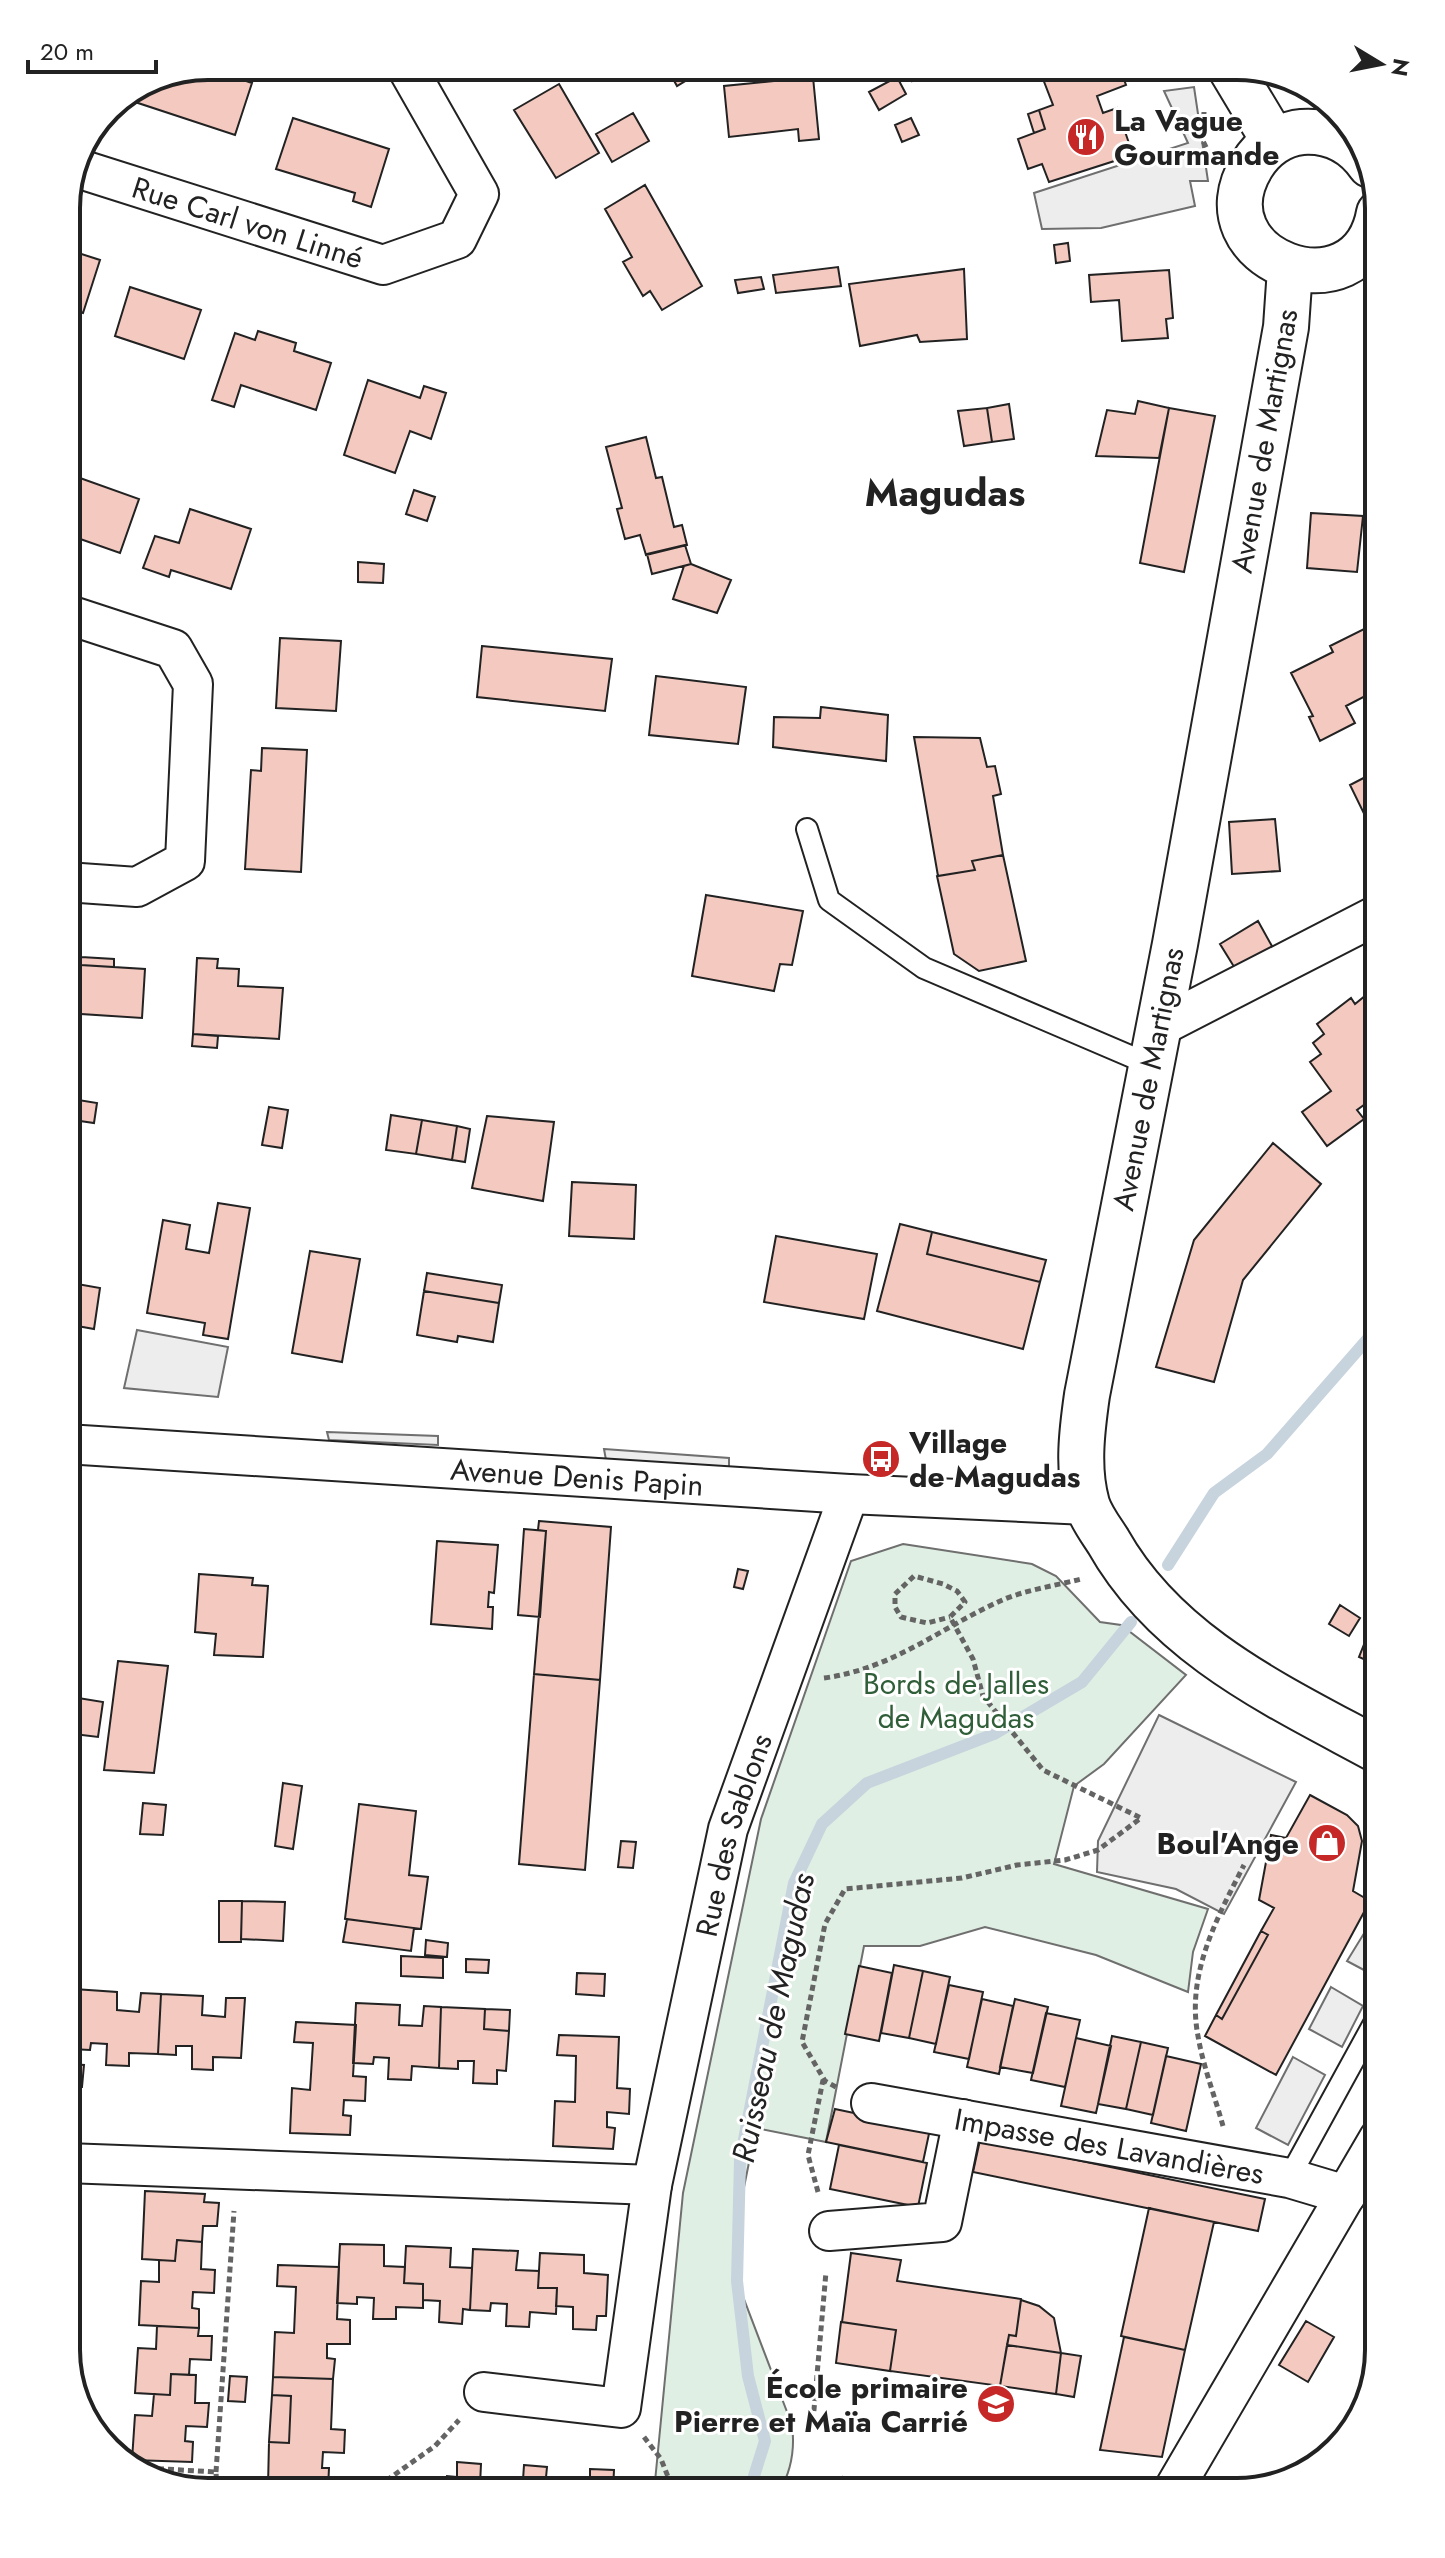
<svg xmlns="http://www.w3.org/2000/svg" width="1445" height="2558" viewBox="0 0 1445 2558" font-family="Jost,sans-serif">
<rect width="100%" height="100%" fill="#fff"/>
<path fill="#e0efe3" stroke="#6f6f6f" stroke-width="2" d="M903,1544L1032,1564L1056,1576L1100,1622L1121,1625L1186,1675L1104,1764L1074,1786L1054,1864L1208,1909L1193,1952L1188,1992L1096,1955L985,1927L920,1946H864L826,2142L756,2128L740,2207L734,2273L792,2425C795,2448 791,2472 779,2492H654L683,2193L761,1819L851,1561Z"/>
<path fill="#ededed" stroke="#6f6f6f" stroke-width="2" d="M1194,87L1208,181H1190L1195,206L1101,228L1042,229L1034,193L1188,143L1164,91Z
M137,1330L228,1347L218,1397L124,1388Z
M327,1432L438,1436V1445L329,1440Z
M604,1449L729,1458V1469L606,1460Z
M1159,1715L1296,1782L1224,1914L1176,1889L1097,1872L1098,1841Z
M1379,1909V1978L1347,1961Z
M1331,1987L1363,2006L1342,2047L1309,2029Z
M1293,2057L1325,2075L1288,2145L1256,2128Z"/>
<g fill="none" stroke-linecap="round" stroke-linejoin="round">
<path stroke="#c7d3dd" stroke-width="12" d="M1168,1565L1214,1493L1267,1454L1379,1326
M749,2492L765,2441L748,2376L737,2281L740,2160L794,1883L822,1824L867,1783L994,1734L1082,1682L1131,1622"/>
</g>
<path fill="#f3c9c0" stroke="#222" stroke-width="2" d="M666,66H710L677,86Z
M904,66H937L912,81Z
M1038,66H1119L1126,85L1097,96L1103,113L1117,108L1133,155L1049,182L1042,164L1028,169L1018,139L1045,129L1039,110L1053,105Z
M205,67L252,83L235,135L132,101L136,89L154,77Z
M813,77L819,139L799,141L798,129L729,137L724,86Z
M897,77L906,94L879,110L869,92Z
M559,84L599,153L556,178L514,110Z
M1039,110L1045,129L1034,133L1028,114Z
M633,113L649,141L612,162L596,134Z
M293,118L389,149L371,207L353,201L355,193L276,169Z
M911,118L919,135L902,142L895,125Z
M645,185L702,286L662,310L650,291L643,296L623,262L632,257L605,209Z
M1068,243L1070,261L1056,263L1054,245Z
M66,249L100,260L83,313L66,308Z
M838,267L841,286L776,293L773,275Z
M964,269L967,339L920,342L917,335L860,346L849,284Z
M1169,270L1173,318L1166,319L1168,338L1122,341L1119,300L1091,302L1089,275Z
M761,277L764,289L738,293L735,280Z
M130,287L201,310L184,359L115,336Z
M258,331L296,343L294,351L331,363L316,410L241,385L234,407L212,400L235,333L255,340Z
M368,380L420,398L424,386L446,393L431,439L410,431L395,473L344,455Z
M1138,401L1169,408L1159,458L1096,456L1107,410L1135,414Z
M1009,404L1014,439L992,442L987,408Z
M987,408L992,442L964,446L958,411Z
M1169,408L1215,416L1184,572L1140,563Z
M646,437L656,478L662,477L674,527L682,525L687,545L646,555L640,535L625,539L617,509L622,508L606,447Z
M66,473L139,499L120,553L66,534Z
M414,490L435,497L427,521L406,514Z
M190,509L251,529L231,589L171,570L169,577L143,568L155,536L179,543Z
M1311,513L1363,516L1357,572L1307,568Z
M685,545L691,564L652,574L647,554Z
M358,562L384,564L383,583L358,582Z
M691,564L731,580L717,613L673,599L684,566Z
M1372,625L1379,639V689L1346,706L1355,723L1320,741L1309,717L1313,716L1291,673L1333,652L1330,646Z
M280,638L341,641L336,711L276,708Z
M482,646L612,659L605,711L477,697Z
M656,676L746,687L738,744L649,735Z
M821,707L888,715L886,761L773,747L774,717L820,718Z
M914,737L980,738L987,767L995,766L1001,794L993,796L1003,855L972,861L975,870L938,876Z
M262,748L307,750L301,872L245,869L251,770L261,771Z
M1379,770V829L1373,832L1350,785Z
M1275,819L1280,871L1232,874L1229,822Z
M1003,855L1026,961L979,971L954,954L937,876L975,870L972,861Z
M706,895L803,911L792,965L780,964L774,991L692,976Z
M1258,921L1273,948L1236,970L1220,944Z
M66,956L81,957V965L145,969L142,1018L66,1013Z
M81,957L114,959V967L81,965Z
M197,958L218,959L217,968L239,969L238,986L283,988L279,1039L193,1034Z
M1371,991L1379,1002V1058L1372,1063L1379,1073V1094L1357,1110L1364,1119L1327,1146L1302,1112L1331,1091L1310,1062L1321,1054L1313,1043L1324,1034L1317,1024L1351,998L1355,1004Z
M193,1034L218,1036L217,1048L192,1046Z
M66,1098L97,1103L94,1123L66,1119Z
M269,1107L288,1110L282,1148L262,1145Z
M391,1115L422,1120L416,1154L386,1150Z
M487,1116L554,1122L543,1201L472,1188Z
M66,1119L80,1121L73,1157L66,1156Z
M422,1120L457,1126L452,1160L416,1154Z
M457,1126L470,1129L465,1162L452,1160Z
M1273,1143L1321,1184L1243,1280L1214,1382L1156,1367L1194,1240Z
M572,1182L636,1185L634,1239L569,1236Z
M218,1203L250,1208L228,1339L203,1335L205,1323L147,1313L163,1220L190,1225L186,1249L209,1253Z
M900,1224L932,1232L927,1254L1040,1282L1023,1349L877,1311Z
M932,1232L1046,1260L1040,1282L927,1254Z
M776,1236L877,1254L864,1319L764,1302Z
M310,1251L360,1259L342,1362L292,1353Z
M427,1273L502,1285L499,1303L424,1291Z
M66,1282L100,1288L94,1329L66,1324Z
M424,1291L499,1303L493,1342L458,1336L457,1342L417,1335Z
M539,1521L611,1527L600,1680L534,1674L546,1531L538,1530Z
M524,1529L546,1531L540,1617L518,1615Z
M437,1541L498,1545L494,1593L489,1592L488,1607H493L492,1629L431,1624Z
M738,1569L748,1571L743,1589L734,1587Z
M199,1574L253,1578L252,1585L268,1586L263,1657L214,1655L216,1634L195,1632Z
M1340,1605L1360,1618L1349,1636L1329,1624Z
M1371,1626L1379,1630V1665L1370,1662L1378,1644L1367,1637Z
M1367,1637L1378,1644L1370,1662L1359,1657Z
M118,1661L168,1666L154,1773L104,1770Z
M1370,1662L1379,1665V1685L1365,1681Z
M534,1674L600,1680L585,1870L519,1864Z
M66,1696L103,1702L98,1737L66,1733Z
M283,1783L302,1786L293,1849L275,1846Z
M1310,1795L1347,1815L1358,1826L1362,1841L1353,1891L1370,1901L1276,2075L1205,2036L1216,2015L1222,2019L1268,1935L1261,1931L1274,1908L1259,1900L1271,1835L1286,1838Z
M143,1803L166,1805L163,1835L140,1834Z
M359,1804L416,1811L409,1875L428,1877L421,1929L345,1919Z
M621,1841L636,1842L633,1868L618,1867Z
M219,1901H242L241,1942H219Z
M242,1901L285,1902L283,1941L241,1939Z
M347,1919L414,1928L411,1951L343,1942Z
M1261,1931L1268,1935L1222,2019L1216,2015Z
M426,1940L448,1943L447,1957L425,1955Z
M401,1956L443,1958V1978L401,1976Z
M466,1959L489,1960L488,1973L466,1972Z
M894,1965L923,1971L909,2038L881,2033Z
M859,1966L892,1973L879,2041L845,2034Z
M923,1971L950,1977L936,2044L909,2038Z
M577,1973L605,1974L604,1996L576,1994Z
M949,1985L983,1992L969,2059L934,2052Z
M74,1989L117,1992V2010L139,2012L141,1993L161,1994L158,2054L129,2053V2066L106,2065L107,2044L91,2043L90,2050L71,2049Z
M161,1994L203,1996L202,2015L225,2017L226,1998H245L241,2058L213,2057V2070L192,2069V2046H176V2055L158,2054Z
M982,1999L1013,2006L999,2074L967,2067Z
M1015,1999L1048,2007L1033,2073L1000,2067Z
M356,2003L400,2005L399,2025L422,2026L424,2006L441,2007L439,2068L412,2066L411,2080L388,2079L389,2058L374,2057L373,2064L353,2063Z
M441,2007L485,2009L484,2029L509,2031L506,2071L497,2070V2084L473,2083L474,2061H458V2069L439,2068Z
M485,2009L510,2010L509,2031L484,2029Z
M66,2011H73L70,2064L84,2065L82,2087L66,2086Z
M1046,2013L1080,2020L1065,2087L1031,2080Z
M296,2022L356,2025L353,2076L366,2077L365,2101L344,2100L343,2115L351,2116L350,2135L290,2133L292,2088L310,2090L313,2043L294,2042Z
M559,2035L619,2037L617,2088L630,2089L629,2114L607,2112V2127L615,2128L613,2149L553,2146L555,2101L575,2102L576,2056L557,2055Z
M1112,2036L1141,2042L1126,2109L1098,2104Z
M1076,2038L1111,2046L1096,2113L1061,2106Z
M1141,2042L1168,2048L1153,2115L1126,2109Z
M1166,2056L1201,2064L1186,2131L1151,2123Z
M835,2109L930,2129L923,2162L826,2142Z
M980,2140L1265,2199L1258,2231L973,2172Z
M839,2145L927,2163L918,2207L830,2189Z
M145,2191L205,2194L204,2202L219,2203L217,2226H203L202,2242L177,2240L175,2261L142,2259Z
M1149,2208L1214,2222L1185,2350L1121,2336Z
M177,2240L202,2242L201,2269L215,2270L214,2293L193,2292L192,2308L199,2309V2328L139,2325L141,2281L159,2282V2260L175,2261Z
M340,2244L384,2245V2266L405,2267L404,2283L423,2284V2308L396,2307V2319H373L374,2298L357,2297V2304L337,2303Z
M406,2246L451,2248L450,2267L472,2268L470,2310L463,2309L462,2324L439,2322L440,2301L423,2300V2284L404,2283Z
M473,2249L518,2251L516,2270L539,2271L538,2288H557L556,2314L530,2312L529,2327L506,2326L507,2304L491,2303L490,2311L470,2310Z
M540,2253L584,2255V2273L608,2275L606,2316H597L596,2330L573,2329V2307L556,2306L557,2288H538Z
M851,2253L901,2260L897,2281L1021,2299L1016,2336L1009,2335L1000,2386L890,2371L896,2330L842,2322Z
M278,2265L339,2267L337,2319L350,2320V2344H327V2358L335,2359L333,2379L273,2377L275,2332L294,2333L296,2287L277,2286Z
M1021,2300L1039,2306L1054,2318L1061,2353L1007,2345L1009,2335L1016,2336Z
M1306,2321L1334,2337L1308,2382L1279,2365Z
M841,2322L896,2330L890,2371L836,2363Z
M157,2326L199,2328L198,2336H212L211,2360L190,2359L189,2375L171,2374L170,2395L135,2393L138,2348L156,2349Z
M1124,2337L1185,2350L1162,2457L1100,2450Z
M1007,2345L1061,2353L1056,2394L1000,2386Z
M1061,2353L1081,2356L1074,2397L1056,2394Z
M171,2374L196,2375L195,2403H209L207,2427L186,2426L185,2441L193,2442L192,2462L132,2460L135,2415L152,2416L154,2394L170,2395Z
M230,2376L247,2377L245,2402L228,2401Z
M273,2377L333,2379L331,2429L345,2430L344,2453L323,2452L322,2468H329L328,2489L268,2486L269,2442L289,2443L291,2396L272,2395Z
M272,2395L291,2396L289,2443L269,2442Z
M457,2462L481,2464L480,2485L495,2486V2478L515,2479V2492H446L447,2476L457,2477Z
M524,2465L547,2467L545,2488L562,2489L563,2481L582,2482V2492H515V2479L523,2480Z
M590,2469L614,2470L613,2491L618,2492H582V2482L590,2483Z
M843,2477L902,2485L901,2488L925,2492H841Z"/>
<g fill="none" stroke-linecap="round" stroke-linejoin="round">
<g stroke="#222" stroke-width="24">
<path id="lane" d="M807,829L829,900L924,968L1151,1065
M1289,2178L1379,2014"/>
</g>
<g stroke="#222" stroke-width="42">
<g id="street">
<path id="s1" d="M80,169L383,265L457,239L479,194L406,66"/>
<path d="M66,882L137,887L185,861L193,684L173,649L66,614"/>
<path d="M1159,1027L1379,914"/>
<path id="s2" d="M66,1444L849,1494L1087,1505"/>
<path id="s3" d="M871,2103L1289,2178L1346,2195"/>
<path id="s4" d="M66,2163L652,2185L728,1829L849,1494"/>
<path d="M829,2231L942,2222L963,2119"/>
<path d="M484,2392L621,2408L652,2185"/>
<path d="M1172,2492L1379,2138"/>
</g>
</g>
<g stroke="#222" stroke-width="48">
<path id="secondary" d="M1229,66L1274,141
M1370,165C1354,142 1330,130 1302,132C1281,134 1263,147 1252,165C1194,260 1360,321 1379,213
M1290,269L1286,327L1175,944L1087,1395C1082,1430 1077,1469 1087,1504C1091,1517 1101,1530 1108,1541C1167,1646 1278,1696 1379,1751"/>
</g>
<path stroke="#646464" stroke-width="5" stroke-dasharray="6 4" stroke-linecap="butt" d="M1204,112L1203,141L1209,153
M824,1678C892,1669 939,1629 998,1602C1023,1590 1055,1586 1081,1579
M836,2087L825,2081L802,2042L825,1924L845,1889L962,1878L1017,1865L1065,1860L1098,1850L1141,1818L1043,1770L983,1696L973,1659L950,1617L965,1602L957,1591L943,1584L914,1576L895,1594V1607L901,1617L927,1623L950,1617
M1223,2126C1215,2097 1203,2066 1198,2036C1186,1974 1217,1918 1244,1865
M818,2192L808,2155L823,2080
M813,2421L826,2272
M644,2437L661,2459L674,2492
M128,2467L216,2472L217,2492
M216,2472L234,2211
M370,2492L435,2446L459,2420"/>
<use href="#lane" stroke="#fff" stroke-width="20"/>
<use href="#street" stroke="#fff" stroke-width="38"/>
<use href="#secondary" stroke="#fff" stroke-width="44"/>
</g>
<defs>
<g id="restaurant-disc" transform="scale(2)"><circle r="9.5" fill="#c62828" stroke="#fff"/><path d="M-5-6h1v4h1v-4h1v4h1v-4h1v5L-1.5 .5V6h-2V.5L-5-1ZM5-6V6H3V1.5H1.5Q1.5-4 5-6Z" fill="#fff"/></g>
<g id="bus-disc" transform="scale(2)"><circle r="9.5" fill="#c62828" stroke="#fff"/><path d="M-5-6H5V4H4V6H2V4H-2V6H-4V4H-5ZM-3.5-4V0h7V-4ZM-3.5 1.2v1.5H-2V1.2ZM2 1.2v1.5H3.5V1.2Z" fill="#fff"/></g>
<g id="shop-disc" transform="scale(2)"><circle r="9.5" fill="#c62828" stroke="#fff"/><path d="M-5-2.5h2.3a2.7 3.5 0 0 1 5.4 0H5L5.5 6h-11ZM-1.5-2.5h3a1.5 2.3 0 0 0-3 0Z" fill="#fff"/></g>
<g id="school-disc" transform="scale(2)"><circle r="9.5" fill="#c62828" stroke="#fff"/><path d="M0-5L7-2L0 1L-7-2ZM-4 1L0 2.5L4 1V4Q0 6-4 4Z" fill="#fff"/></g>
</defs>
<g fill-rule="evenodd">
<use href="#restaurant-disc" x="1086" y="137"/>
<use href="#bus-disc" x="881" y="1459"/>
<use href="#shop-disc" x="1327" y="1843"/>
<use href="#school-disc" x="996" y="2404"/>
</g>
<g text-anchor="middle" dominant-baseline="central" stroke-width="6" stroke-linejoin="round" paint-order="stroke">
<g font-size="30" font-weight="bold" fill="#222" stroke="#fff" text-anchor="start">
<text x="1114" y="120">La Vague<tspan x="1114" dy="34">Gourmande</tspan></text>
<text x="909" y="1442">Village<tspan x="909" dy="34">de Magudas</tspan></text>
<text x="1299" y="1843" text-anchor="end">Boul'Ange</text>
<text x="968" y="2387" text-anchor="end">École primaire<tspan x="968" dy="34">Pierre et Maïa Carrié</tspan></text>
</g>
<g font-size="30" fill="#222" stroke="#fff">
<text stroke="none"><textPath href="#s1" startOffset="176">Rue Carl von Linné</textPath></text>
<text transform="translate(1264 441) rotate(-80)">Avenue de Martignas</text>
<text transform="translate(1148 1079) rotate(-79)">Avenue de Martignas</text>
<text stroke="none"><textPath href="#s2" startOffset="512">Avenue Denis Papin</textPath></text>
<text stroke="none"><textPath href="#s4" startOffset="946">Rue des Sablons</textPath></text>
<text stroke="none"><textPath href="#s3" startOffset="242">Impasse des Lavandières</textPath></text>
</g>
<g font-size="30" fill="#2f5e38" stroke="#fff">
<text x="956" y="1683">Bords de Jalles<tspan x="956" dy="34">de Magudas</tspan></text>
</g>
<g font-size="32" font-style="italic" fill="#222" stroke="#fff">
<text transform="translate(773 2018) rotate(-78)">Ruisseau de Magudas</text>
</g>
<g font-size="38" font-weight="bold" fill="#222" stroke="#fff">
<text x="945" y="492">Magudas</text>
</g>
</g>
<path d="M0 0H1445V2558H0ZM208 80H1237A128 128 0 0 1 1365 208V2350A128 128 0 0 1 1237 2478H208A128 128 0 0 1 80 2350V208A128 128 0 0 1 208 80Z" fill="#fff" fill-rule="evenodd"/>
<path fill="none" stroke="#222" stroke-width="4" d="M208 80H1237A128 128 0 0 1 1365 208V2350A128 128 0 0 1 1237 2478H208A128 128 0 0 1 80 2350V208A128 128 0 0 1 208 80Z"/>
<g transform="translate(1381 64) rotate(100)" stroke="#ffffff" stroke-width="6" paint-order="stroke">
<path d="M0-6L14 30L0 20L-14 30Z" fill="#222222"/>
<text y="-12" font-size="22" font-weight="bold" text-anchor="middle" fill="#222222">N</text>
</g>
<path d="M28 60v12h128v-12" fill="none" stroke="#222222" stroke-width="4"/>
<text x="40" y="60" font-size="24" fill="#222222" stroke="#ffffff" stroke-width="6" paint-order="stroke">20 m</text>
</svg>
